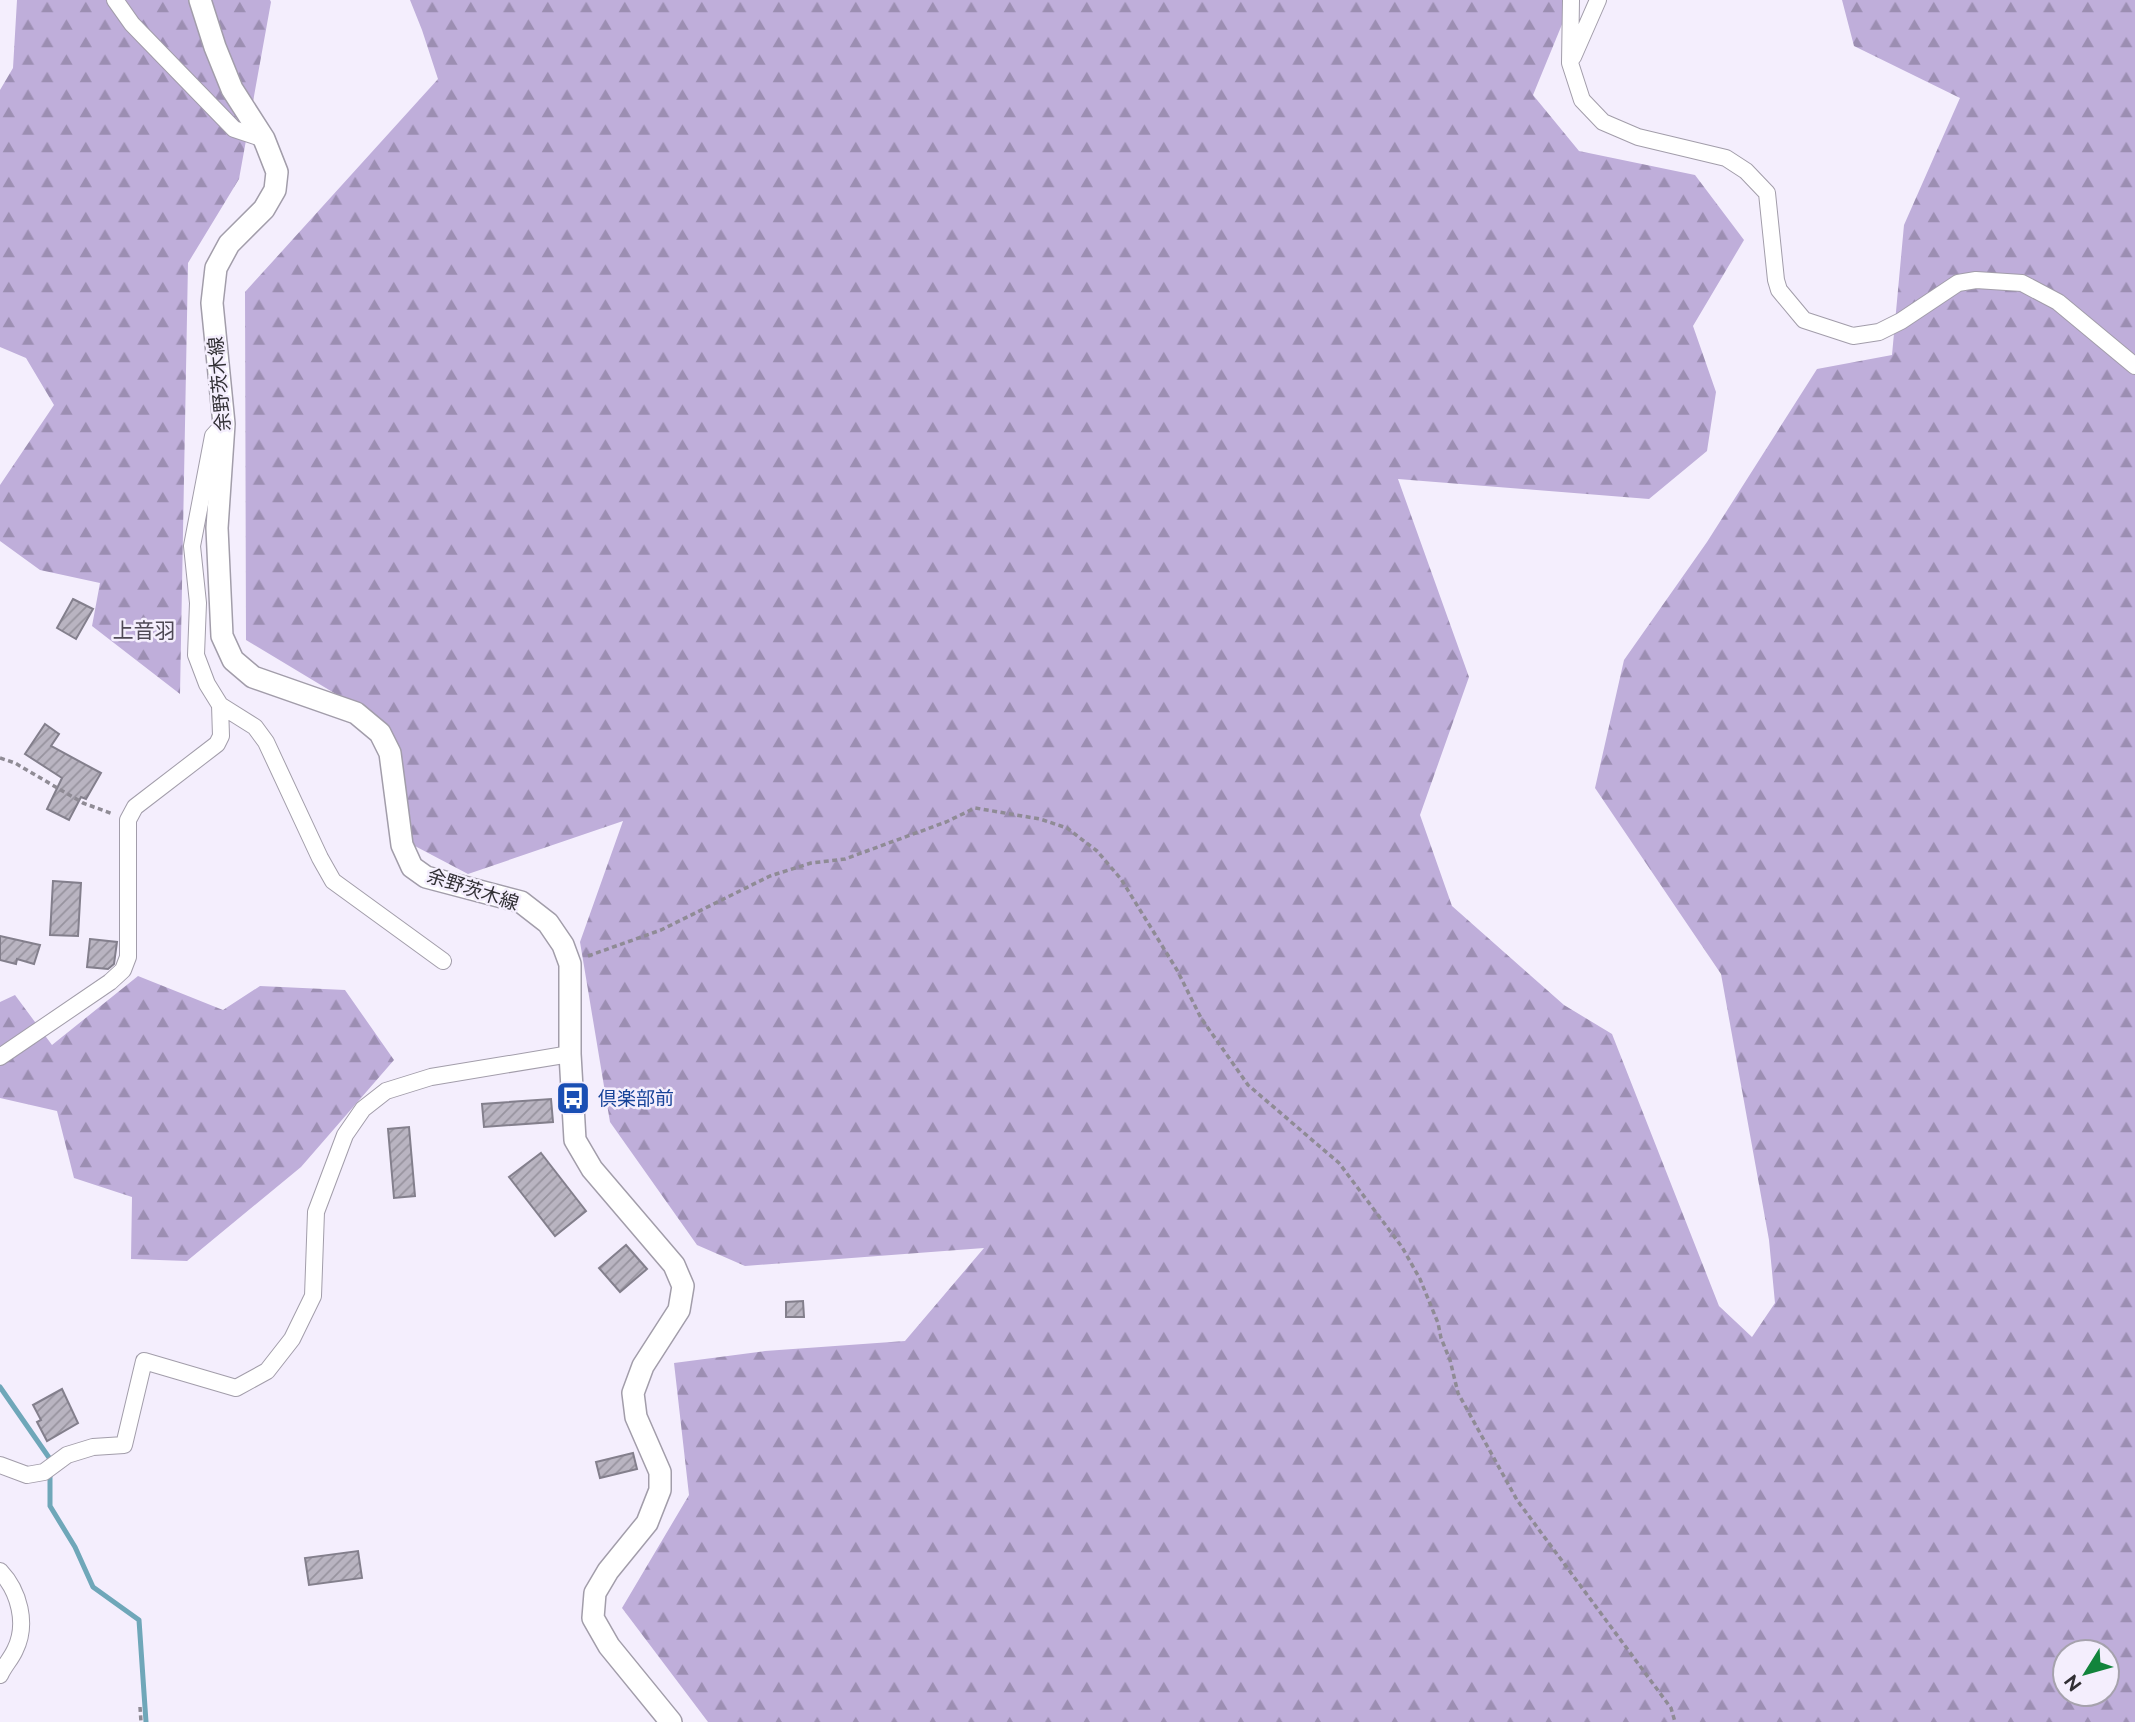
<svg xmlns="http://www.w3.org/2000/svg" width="2135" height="1722" viewBox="0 0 2135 1722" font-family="Raleway,'Noto Sans JP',sans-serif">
<defs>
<pattern id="forest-firs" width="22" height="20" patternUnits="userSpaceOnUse" patternTransform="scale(1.75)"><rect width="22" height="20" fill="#bfaeda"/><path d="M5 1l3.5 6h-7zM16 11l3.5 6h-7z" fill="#9c8eb2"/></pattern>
<pattern id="building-hatch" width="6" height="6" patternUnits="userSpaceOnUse" patternTransform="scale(1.75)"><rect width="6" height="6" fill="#b9b4c1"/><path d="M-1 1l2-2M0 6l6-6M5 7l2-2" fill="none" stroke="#97939e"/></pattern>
</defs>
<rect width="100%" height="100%" fill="#f4eefd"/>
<path fill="url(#forest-firs)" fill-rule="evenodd" d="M17,0H270L271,2L239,179L188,263L180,694L92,626L100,583L40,570L0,541V485L54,405L26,358L0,347V90L13,68Z
M410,0H1572L1533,95L1579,151L1695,175L1744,240L1693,326L1716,392L1707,451L1649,499L1398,479L1469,677L1420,815L1452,906L1564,1005L1612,1034L1719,1306L1752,1337L1775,1303L1769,1240L1721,974L1595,788L1624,660L1707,542L1817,369L1892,355L1904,225L1960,98L1854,46L1842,0H2135V1722H708L622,1608L689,1495L674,1363L765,1351L905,1341L984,1248L745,1266L697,1245L610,1122L580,942L623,821L468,874L413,845L389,726L246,640L245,292L438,79L422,30ZM2065,1652H2107V1694H2065Z
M138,976L223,1010L260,986L345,990L394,1060L301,1167L187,1261L131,1259L132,1197L74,1178L57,1111L0,1098V1002L15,995L52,1045Z"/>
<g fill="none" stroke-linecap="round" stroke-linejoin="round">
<path stroke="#6fa7b9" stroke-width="5" d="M0,1387L50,1459V1463
M50,1473V1506L75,1547L93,1587L139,1620L146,1722"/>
</g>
<path fill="url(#building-hatch)" stroke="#837f8c" stroke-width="2" d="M73,599L93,609L76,639L57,628Z
M45,724L59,734L51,746L101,773L86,799L81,797L69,820L47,809L62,778L25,754Z
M53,881L81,883L78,936L50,935Z
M0,936L40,945L34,964L17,959L16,964L0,960Z
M90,939L117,942L114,964L108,969L87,967Z
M551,1099L553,1122L484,1127L482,1104Z
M409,1127L415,1196L394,1198L388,1129Z
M541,1153L586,1211L555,1236L509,1177Z
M626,1245L647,1269L620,1292L599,1268Z
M803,1301L804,1317H786V1302Z
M62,1389L78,1423L47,1441L37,1422L41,1420L33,1405Z
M633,1453L637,1469L600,1478L596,1462Z
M358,1551L362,1578L309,1585L305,1558Z"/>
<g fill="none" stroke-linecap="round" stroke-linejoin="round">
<g stroke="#a29daa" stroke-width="18">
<path id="street" d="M115,0L132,24L234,129L264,139
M1571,0L1570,63L1582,100L1603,122L1638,137L1726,158L1746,171L1767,193L1776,280L1779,290L1804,320L1853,336L1879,332L1901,321L1958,283L1976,280L2022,283L2058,302L2135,366
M1573,57L1598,0
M223,425L213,436L192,546L198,603L196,655L207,684L220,705L255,727L266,742L320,858L333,881L443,961
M0,1057L110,982L123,970L128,957V820L135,807L217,744L221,736L220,705
M0,1465L27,1475L44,1472L67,1455L93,1447L124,1445L144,1361L236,1388L267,1371L292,1339L313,1296L316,1212L345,1135L363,1109L386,1091L431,1077L570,1054
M0,1571C19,1591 28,1624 15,1650C11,1659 4,1666 0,1675"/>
</g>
<g stroke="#a29daa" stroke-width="24">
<path id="secondary" d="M200,0L215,47L232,89L264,139L277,172L275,190L264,209L229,244L216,268L212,303L224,424L217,528L222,636L233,660L253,677L356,713L380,733L390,753L402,845L412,867L426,877L521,902L548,923L563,945L570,964V1054L575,1140L592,1169L674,1265L683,1286L679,1310L643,1366L633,1393L636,1417L660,1472V1490L647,1523L608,1571L595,1593L593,1618L609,1646L671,1722"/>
</g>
<path stroke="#8f8b95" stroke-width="3.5" stroke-dasharray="5 3.5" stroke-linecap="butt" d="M0,758L15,763L83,803L113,814
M588,956L661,930L770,876L811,863L845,859L946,822L975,808L1040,819L1067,828L1097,851L1121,879L1177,970L1201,1018L1248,1085L1339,1163L1402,1247L1420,1279L1438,1323L1441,1338L1450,1360L1458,1393L1517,1500L1671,1708L1675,1722
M140,1707L141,1722"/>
<use href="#street" stroke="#fff" stroke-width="16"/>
<use href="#secondary" stroke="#fff" stroke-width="21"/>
</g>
<defs>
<g id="bus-square" transform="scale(1.75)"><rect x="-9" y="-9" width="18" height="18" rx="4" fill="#1a4fb4" stroke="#f4eefd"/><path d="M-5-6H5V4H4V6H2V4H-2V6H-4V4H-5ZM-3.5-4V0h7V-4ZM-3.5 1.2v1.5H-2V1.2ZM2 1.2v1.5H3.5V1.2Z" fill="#fff"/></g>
</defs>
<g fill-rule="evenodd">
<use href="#bus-square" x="573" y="1098"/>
</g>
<g text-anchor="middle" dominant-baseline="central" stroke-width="5" stroke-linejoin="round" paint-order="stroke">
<g font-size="19" fill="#312f34" stroke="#f4eefd">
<text transform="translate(219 384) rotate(-95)">余野茨木線</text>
<text transform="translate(473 889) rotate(18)">余野茨木線</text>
</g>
<g font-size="19" fill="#164399" stroke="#f4eefd" text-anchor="start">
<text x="598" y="1098">倶楽部前</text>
</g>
<g font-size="21" fill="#4e4955" stroke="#f4eefd">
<text x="144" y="630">上音羽</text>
</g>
</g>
<g transform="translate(2086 1673) rotate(233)"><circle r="33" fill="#f4eefd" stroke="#a6a2ad" stroke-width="2"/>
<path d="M0-5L12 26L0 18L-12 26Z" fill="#12843c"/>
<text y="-10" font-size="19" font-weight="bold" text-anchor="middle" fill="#312f34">N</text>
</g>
</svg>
